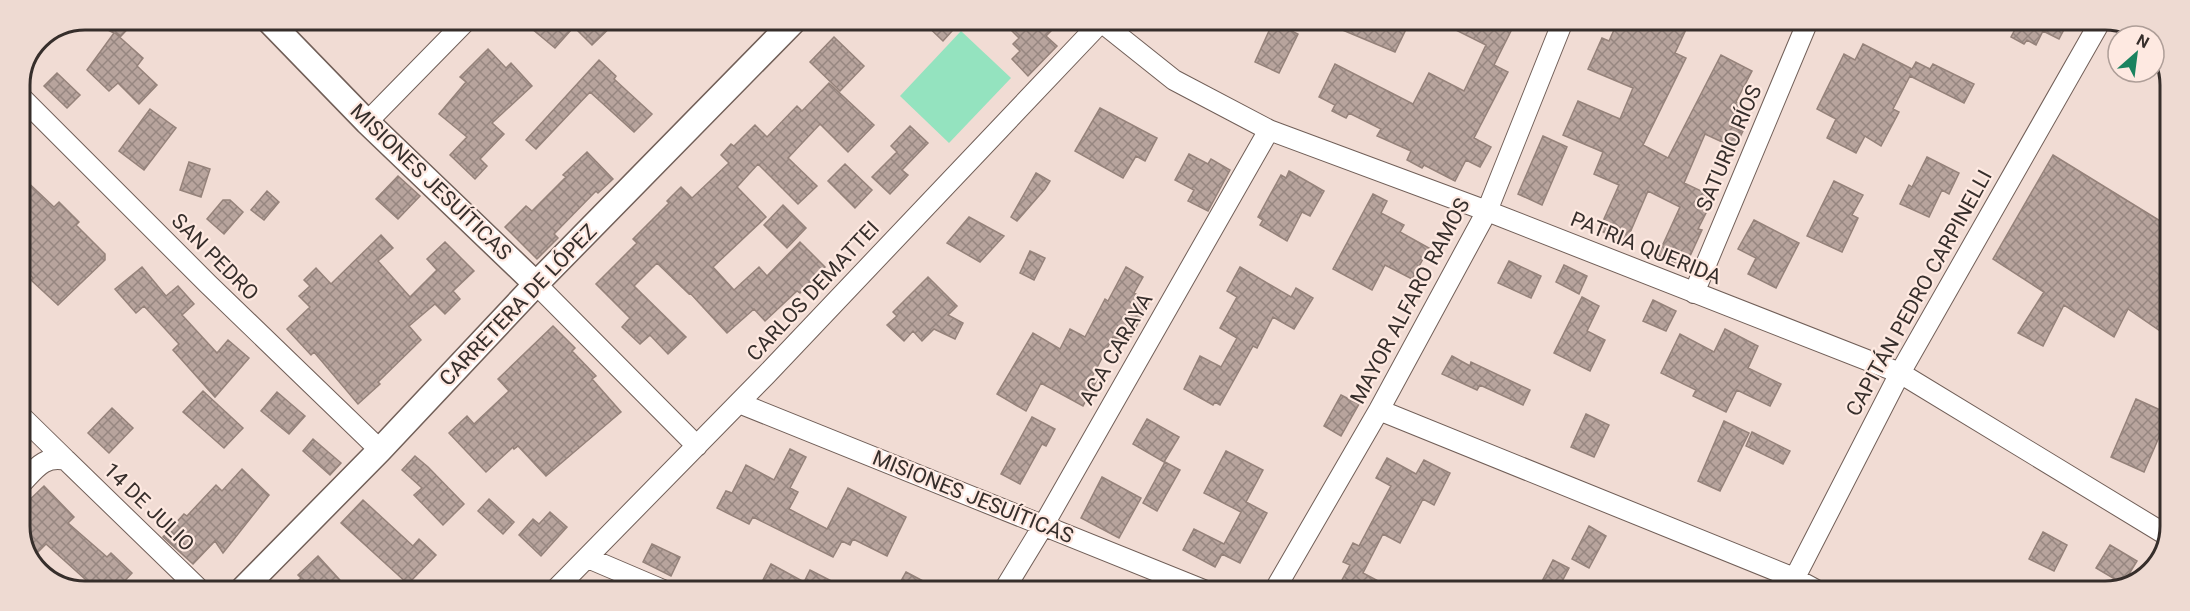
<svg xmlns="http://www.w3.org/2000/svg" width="2190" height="611" viewBox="0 0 2190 611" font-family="Roboto,sans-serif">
<defs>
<pattern id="building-cross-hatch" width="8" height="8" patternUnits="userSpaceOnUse" patternTransform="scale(1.5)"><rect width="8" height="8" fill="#b8a49d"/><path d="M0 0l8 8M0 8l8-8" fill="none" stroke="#968680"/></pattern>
</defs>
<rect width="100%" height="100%" fill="#f1dcd4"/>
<path fill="#94e3bf" d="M961,31L1011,78L949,143L900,96Z"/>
<path fill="url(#building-cross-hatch)" stroke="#95827a" stroke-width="1.5" d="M88,20H136L121,36L115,33L143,58L137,66L157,85L139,104L118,83L109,91L87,70L114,33Z
M539,20H560L571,30L555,48L532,29Z
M567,20H618L592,45Z
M921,20H962L943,41Z
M1022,20L1061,21L1046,36L1057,46L1028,76L1012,59L1020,51L1013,44L1019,38L1012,31Z
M1321,21H1410L1395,52Z
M1438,21H1516L1494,65L1508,72L1474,138L1491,147L1480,167L1466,160L1455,181L1424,165L1422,168L1407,160L1411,151L1377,136L1381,129L1349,113L1346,118L1332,111L1335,105L1319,97L1335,64L1413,104L1429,73L1464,91L1486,45Z
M1618,21H1690L1675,53L1686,58L1643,145L1668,158L1721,55L1752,71L1736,102L1741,104L1730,126L1743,131L1735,148L1705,134L1684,183L1714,197L1698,229L1702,230L1685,267L1658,255L1680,207L1648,191L1626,242L1599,230L1619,185L1594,174L1603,152L1563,135L1578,101L1620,119L1633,88L1588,69L1602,38L1609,41Z
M1273,22L1298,34L1279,73L1255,62Z
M2019,22H2068L2059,39L2043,31L2036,45L2027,40L2024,44L2011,37Z
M834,37L864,66L840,91L810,62Z
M1863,44L1912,69L1916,62L1930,69L1933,64L1974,84L1964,103L1910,76L1893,109L1899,112L1881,146L1865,136L1856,153L1827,138L1836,119L1817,109L1844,54L1855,60Z
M488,49L506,68L511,63L532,86L492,123L504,134L480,159L487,166L475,179L450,155L467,137L439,114L466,82L460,77Z
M599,60L616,76L614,79L652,114L634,132L590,92L536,149L526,140Z
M57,73L80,95L67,108L44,86Z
M829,83L874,125L848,152L820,124L788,158L817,186L798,204L758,164L737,187L766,217L713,267L734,290L759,267L767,276L800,242L825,267L800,293L797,291L765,321L754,309L727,333L690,293L689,294L657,263L634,286L686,337L668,354L650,335L640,344L622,327L630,318L596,284L637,243L633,239L669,203L667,201L681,187L692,198L729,163L721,155L731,144L734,146L755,125L767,137L797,106L802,111Z
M1100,108L1157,138L1145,161L1136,156L1123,178L1075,151Z
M150,109L176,128L144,170L119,151Z
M910,126L928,143L902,170L908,175L890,194L872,177L897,152L891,146Z
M1543,136L1567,147L1542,205L1518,194Z
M587,152L613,179L598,193L596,191L554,234L558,238L537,259L505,227L526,206L532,211L566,177L563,175Z
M1189,154L1208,164L1211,159L1230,170L1208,211L1188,201L1194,190L1175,180Z
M2053,155L2170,227L2169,337L2128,309L2114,337L2064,305L2043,346L2018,333L2044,292L1993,259Z
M1927,157L1959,173L1949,194L1942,190L1929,217L1900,204L1909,185L1912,187Z
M189,162L210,169L201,197L180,190Z
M845,164L872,190L855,208L828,181Z
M1289,171L1324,191L1310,216L1302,212L1287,241L1260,225L1263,220L1258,217L1281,175L1286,178Z
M1036,173L1050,181L1045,189L1017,221L1011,217Z
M20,175L54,207L59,202L79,222L76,225L105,254V260L58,305L31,280L33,278L20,265Z
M398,176L420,196L398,219L376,199Z
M1834,181L1863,195L1852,215L1858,218L1842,252L1807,236Z
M267,191L279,202L264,220L251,210Z
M1373,194L1387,201L1381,213L1404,225L1400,232L1429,248L1412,279L1385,265L1372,290L1333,269Z
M223,200H230L243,212L224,234L207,219Z
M783,205L806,228L787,248L764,225Z
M969,217L1004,236L980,262L947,243Z
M1754,220L1799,243L1776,288L1748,274L1756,258L1738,249Z
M381,235L393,248L378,261L410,297L437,270L427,259L445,242L474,271L453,291L460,299L445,314L435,304L409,326L421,340L378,382L380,384L358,404L314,352L311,355L287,329L310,307L299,296L310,286L304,280L316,268L331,284Z
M1030,251L1045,258L1034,280L1020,273Z
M1509,261L1541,276L1531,298L1498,283Z
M1564,265L1587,276L1579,294L1556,282Z
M142,267L166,296L178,286L194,304L182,315L217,353L228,340L249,358L215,397L173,350L179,344L144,306L136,313L115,289Z
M1126,267L1143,277L1134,293L1149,302L1127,344L1113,337L1092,377L1097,380L1083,406L1041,383L1026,411L997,394L1033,333L1060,349L1070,329L1085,337L1105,299L1108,301Z
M1240,267L1291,297L1296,288L1313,298L1294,329L1273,317L1257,348L1253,346L1220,405L1215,402L1213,405L1184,389L1200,356L1221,367L1237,338L1220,328L1237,297L1227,291Z
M928,277L957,306L948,315L963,323L955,339L934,329L922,341L913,331L904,341L887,325L897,316L893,312Z
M1582,297L1599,306L1587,331L1605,340L1590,371L1554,353Z
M1653,300L1676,311L1666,331L1643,321Z
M553,326L575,348L572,351L596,376L592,379L621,412L546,476L518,446L514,449L513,447L486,472L449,433L467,416L474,424L509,391L498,379Z
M1725,329L1758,346L1748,368L1781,384L1770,406L1737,390L1726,412L1693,396L1696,390L1661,373L1680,334L1714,352Z
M1452,356L1470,366L1471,362L1530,390L1523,405L1480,385L1477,390L1442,374Z
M203,391L243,428L224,448L183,412Z
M277,392L305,416L289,434L261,411Z
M1341,395L1359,404L1341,436L1324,426Z
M2136,399L2169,414L2144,472L2111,457Z
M112,408L133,428L109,453L88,433Z
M1586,414L1609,425L1594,457L1571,447Z
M1032,417L1055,429L1046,446L1042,444L1020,484L1001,474Z
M1147,419L1179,437L1164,462L1133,444Z
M1724,421L1749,433L1720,491L1698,481Z
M1752,432L1790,451L1783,464L1746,446Z
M313,439L341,463L330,475L303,451Z
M790,449L806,457L790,488L798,492L789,509L827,529L848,488L906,517L887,556L853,539L850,545L842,541L833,557L753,517L749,524L717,508L726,491L732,493L746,465L774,480Z
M1226,451L1263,470L1246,502L1267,513L1240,563L1222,554L1215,567L1183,550L1194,529L1224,544L1241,512L1204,493Z
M415,456L428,467L464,504L443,525L414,495L422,488L402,470Z
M1387,458L1416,474L1424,460L1450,473L1434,505L1423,499L1400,543L1383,534L1363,573L1397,591H1336L1350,565L1343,562L1353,543L1359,546L1391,486L1376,478Z
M1165,462L1180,470L1157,511L1143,503Z
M242,469L269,495L223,553L215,541L193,564L163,537L184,514L187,516L216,485L222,491Z
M1102,477L1141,498L1119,538L1081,518Z
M44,486L74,517L68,523L107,557L111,553L132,573L117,589H77L86,580L46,544L31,559L20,531V509Z
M489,499L514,522L503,534L478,511Z
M363,500L413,546L419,539L436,555L408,584L341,523Z
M550,512L567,527L541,556L519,535L533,519L539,524Z
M1589,526L1606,536L1589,568L1572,559Z
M2043,532L2067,545L2054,571L2029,559Z
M652,544L680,557L671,576L643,562Z
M2110,545L2137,561L2123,584L2096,568Z
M318,556L349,590H289L301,578L298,575Z
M1553,560L1569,568L1557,591H1537Z
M771,564L804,582L810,570L849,590H758Z
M906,572L940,590H896Z"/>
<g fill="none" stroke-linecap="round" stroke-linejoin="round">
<g stroke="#715f58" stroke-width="22">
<path id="minor" d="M1100,21L1174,80L1269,130L1487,211L1900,373L2168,536
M20,96L208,284L380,450
M367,122L467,20
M536,284L697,446
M1694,293L1808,21
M739,403L1206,591
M1379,410L1794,578L1818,591
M20,415L65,459
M20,485C35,470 43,455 66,460L199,589
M588,558L663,590
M555,590L766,375L1101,22
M1004,590L1043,526L1269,130
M1274,591L1379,410L1487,211L1563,21
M1788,591L1900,373L2100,22"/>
</g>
<g stroke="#715f58" stroke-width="27">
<path id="major" d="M268,20L367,122L536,284
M242,590L380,450L536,284L795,20"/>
</g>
<use href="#minor" stroke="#fff" stroke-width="20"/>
<use href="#major" stroke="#fff" stroke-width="24"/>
</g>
<g text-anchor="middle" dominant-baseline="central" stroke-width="4.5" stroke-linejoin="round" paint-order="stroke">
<g font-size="21" fill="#362e2b" stroke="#fee9e1">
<text transform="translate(1729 148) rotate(-67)">SATURIO RÍOS</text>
<text transform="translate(431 182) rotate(44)">MISIONES JESUÍTICAS</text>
<text transform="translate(1646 248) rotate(22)">PATRIA QUERIDA</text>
<text transform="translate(215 257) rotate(45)">SAN PEDRO</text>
<text transform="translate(813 291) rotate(-47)">CARLOS DEMATTEI</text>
<text transform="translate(1919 293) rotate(-61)">CAPITÁN PEDRO CARPINELLI</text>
<text transform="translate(1410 301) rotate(-62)">MAYOR ALFARO RAMOS</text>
<text transform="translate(518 305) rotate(-46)">CARRETERA DE LÓPEZ</text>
<text transform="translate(1116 349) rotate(-60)">ACA CARAYA</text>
<text transform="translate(973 497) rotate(22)">MISIONES JESUÍTICAS</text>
<text transform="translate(149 507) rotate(44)">14 DE JULIO</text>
</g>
</g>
<path d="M0 0H2190V611H0ZM85 30H2105A55 55 0 0 1 2160 85V526A55 55 0 0 1 2105 581H85A55 55 0 0 1 30 526V85A55 55 0 0 1 85 30Z" fill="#eedad2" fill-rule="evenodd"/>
<path fill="none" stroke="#362e2b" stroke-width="3" d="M85 30H2105A55 55 0 0 1 2160 85V526A55 55 0 0 1 2105 581H85A55 55 0 0 1 30 526V85A55 55 0 0 1 85 30Z"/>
<g transform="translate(2136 54) rotate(28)"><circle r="28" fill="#fee9e1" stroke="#ae9e98" stroke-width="1.5"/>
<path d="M0-4.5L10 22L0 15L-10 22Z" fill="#1a835f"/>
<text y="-9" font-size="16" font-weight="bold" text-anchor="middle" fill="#362e2b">N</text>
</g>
</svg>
